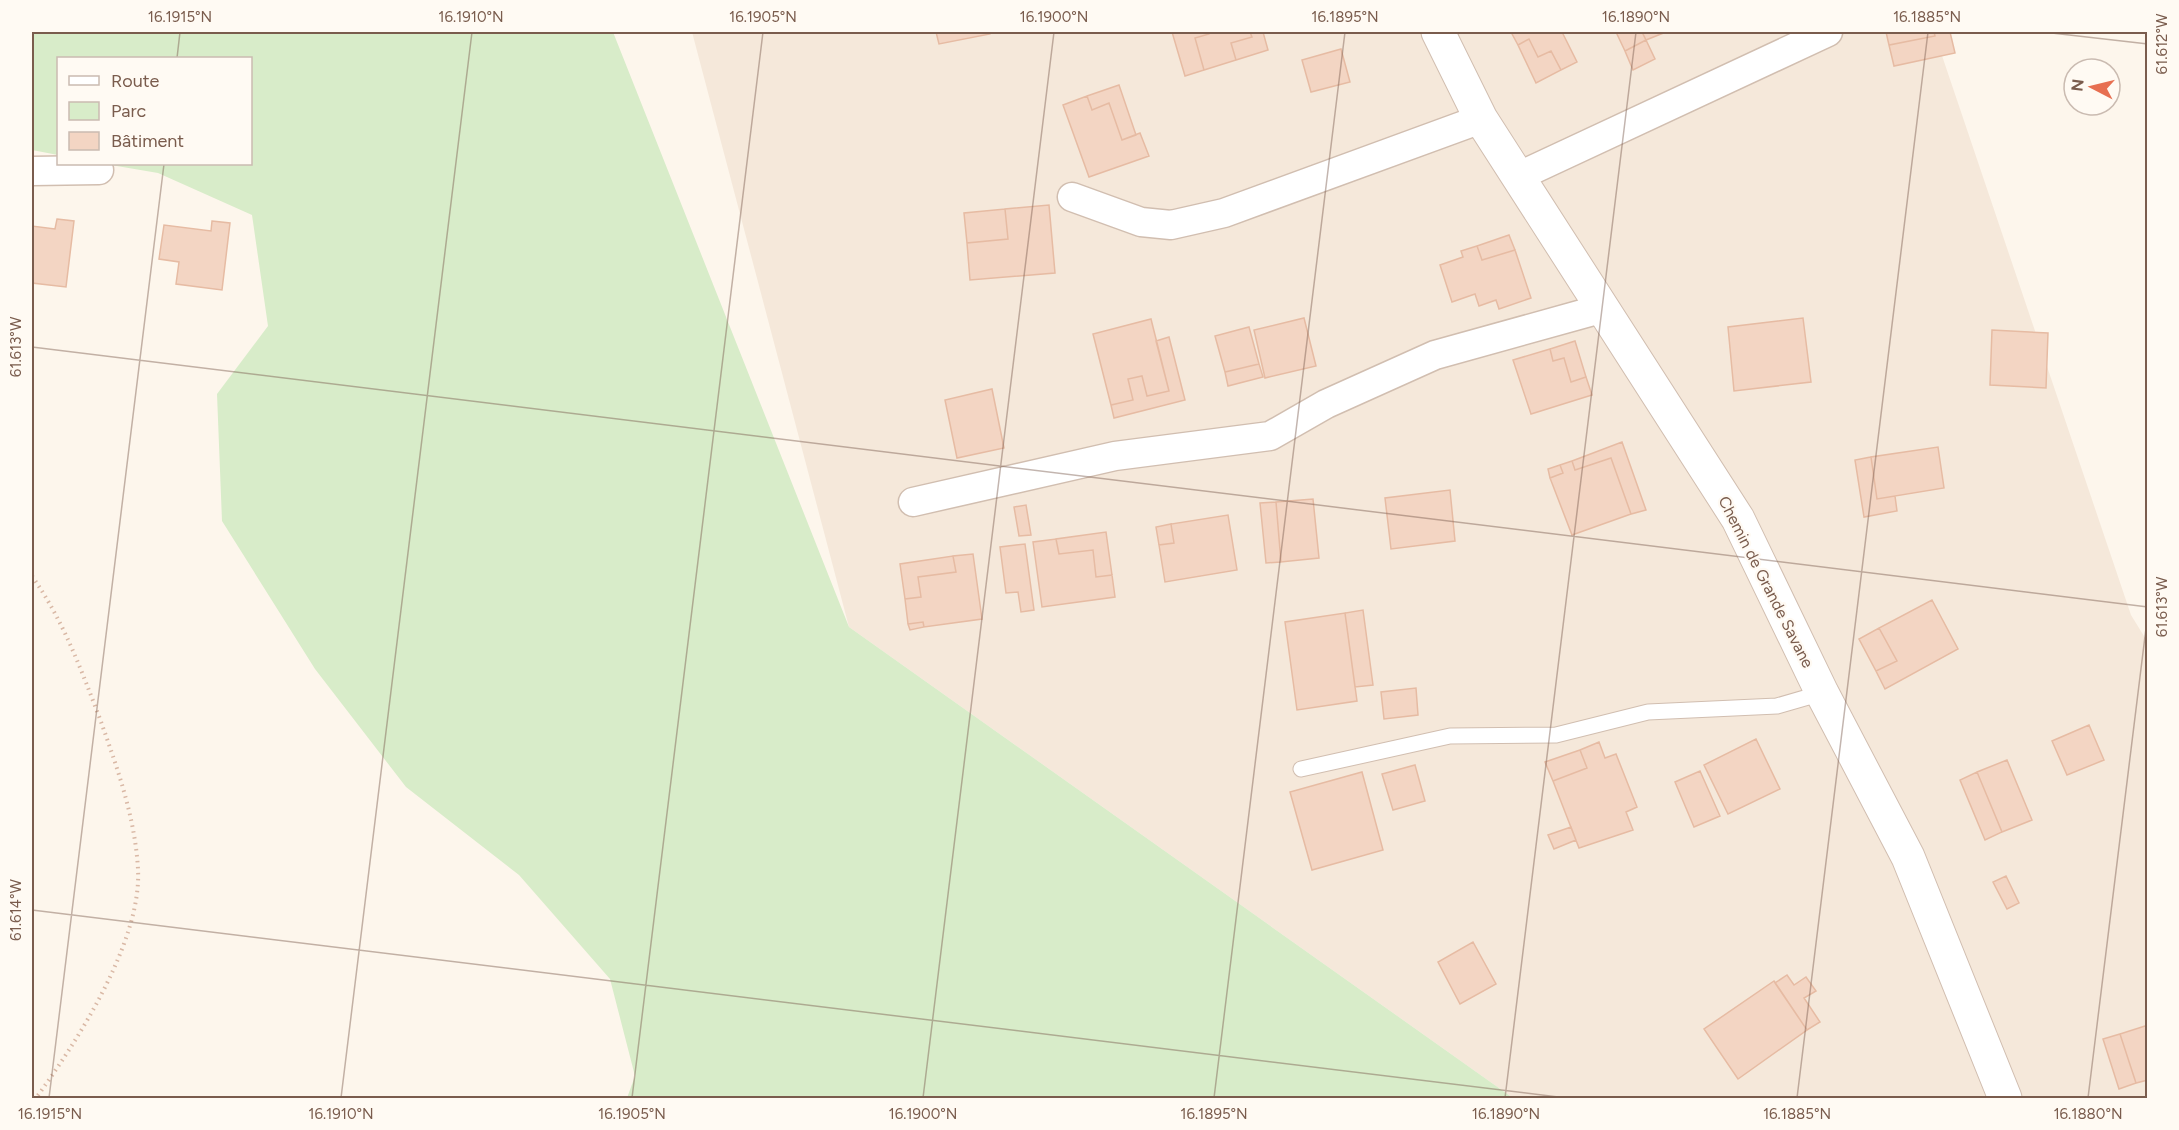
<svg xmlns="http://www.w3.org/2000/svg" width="2179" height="1130" viewBox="0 0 2179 1130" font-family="Figtree,sans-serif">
<rect width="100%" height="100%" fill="#fdf6ec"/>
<path fill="#f5e8da" d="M692,32H1934L2131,615L2147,641V1098H1513L849,627Z"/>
<path fill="#d8ecc9" d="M32,32H613L849,627L1513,1098H627L635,1076L610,979L519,875L406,787L315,669L222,521L217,394L268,326L252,215L158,173L105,164H250V58H58V155L32,150Z"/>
<path fill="#f3d5c3" stroke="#e6bba3" stroke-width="1.5" d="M936,32H990V34L939,44Z
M1172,32H1209V34L1195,38L1204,70L1185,76Z
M1209,32H1250L1252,37L1231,43L1236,60L1204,70L1195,38L1209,34Z
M1250,32H1263L1268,50L1236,60L1231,43L1252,37Z
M1511,32H1562L1577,62L1561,70L1551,51L1538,57L1529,39L1518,45Z
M1616,32H1642L1646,40L1625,51Z
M1642,32H1666L1646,40Z
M1886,32H1934L1935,36L1889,45Z
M1934,32H1950L1955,53L1894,66L1889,45L1935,36Z
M1529,39L1538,57L1551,51L1561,70L1536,83L1518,45Z
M1646,40L1655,59L1633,70L1625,51Z
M1341,49L1350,82L1311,92L1302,60Z
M1119,85L1136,135L1122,140L1109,103L1092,110L1087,96Z
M1087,96L1092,110L1109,103L1122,140L1140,133L1149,156L1089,177L1063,105Z
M1049,205L1055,273L970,280L967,243L1008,239L1005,209Z
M1005,209L1008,239L967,243L964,213Z
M57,219L74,221L66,287L32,283V226L55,229Z
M212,221L230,223L222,290L176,284L179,262L159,259L164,225L211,231Z
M1509,235L1515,250L1482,260L1477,246Z
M1477,246L1482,260L1515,250L1531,298L1499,309L1496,300L1479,306L1475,294L1452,302L1440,265L1463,257L1461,251Z
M1304,318L1316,366L1265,378L1254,330Z
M1803,318L1811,382L1734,391L1728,327Z
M1151,319L1169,391L1147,396L1142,376L1128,379L1133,400L1111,405L1093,334Z
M1249,327L1259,364L1225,372L1215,336Z
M1992,330L2048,333L2046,388L1990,385Z
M1169,337L1185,400L1114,418L1111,405L1133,400L1128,379L1142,376L1147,396L1169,391L1156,341Z
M1575,341L1586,377L1571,382L1564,358L1553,361L1550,349Z
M1550,349L1553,361L1564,358L1571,382L1586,377L1592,395L1531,414L1513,360Z
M1259,364L1263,377L1228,386L1225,372Z
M992,389L1004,448L957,458L945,400Z
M1622,442L1646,510L1631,514L1611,458L1575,470L1572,461Z
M1938,447L1944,488L1877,499L1871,457Z
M1871,457L1877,499L1895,496L1897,511L1864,517L1855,460Z
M1611,458L1631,514L1572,535L1550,478L1563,473L1560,465L1572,461L1575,470Z
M1560,465L1563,473L1550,478L1548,469Z
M1450,490L1455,541L1391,549L1385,498Z
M1313,499L1319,558L1281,562L1276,502Z
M1276,502L1281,562L1266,563L1260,503Z
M1026,505L1031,535L1019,536L1014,507Z
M1228,515L1237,570L1165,582L1159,545L1174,543L1171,524Z
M1171,524L1174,543L1159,545L1156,527Z
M1106,532L1112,575L1096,577L1093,550L1059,554L1056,539Z
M1056,539L1059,554L1093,550L1096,577L1112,575L1115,597L1042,607L1033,542Z
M1025,544L1034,610L1021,612L1018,592L1006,593L1000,547Z
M973,554L982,619L924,627L923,622L908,624L905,599L921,597L918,577L956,572L953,556Z
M953,556L956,572L918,577L921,597L905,599L900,564Z
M1932,600L1958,649L1885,689L1876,671L1897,661L1879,628Z
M1363,610L1373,685L1355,687L1345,613Z
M1345,613L1357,701L1297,710L1285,622Z
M923,622L924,627L910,630L908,624Z
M1879,628L1897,661L1876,671L1859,639Z
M1416,688L1418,715L1384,719L1381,692Z
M2089,725L2104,760L2067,775L2052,741Z
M1756,739L1780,789L1728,814L1704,765Z
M1599,742L1605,758L1616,754L1637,807L1626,812L1633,830L1579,848L1553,781L1587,768L1580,750Z
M1580,750L1587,768L1553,781L1545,762Z
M2007,760L2032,820L2002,832L1977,772Z
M1415,765L1425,801L1393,810L1382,774Z
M1700,771L1720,816L1694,827L1675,782Z
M1362,772L1383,850L1312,870L1290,792Z
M1977,772L2002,832L1985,840L1960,780Z
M1571,827L1576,840L1554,849L1548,835Z
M2006,876L2019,903L2007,909L1993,882Z
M1473,942L1496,984L1460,1004L1438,962Z
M1787,975L1794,985L1806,977L1816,991L1804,998L1820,1022L1807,1030L1775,983Z
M1774,981L1807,1030L1738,1079L1704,1029Z
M2148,1025V1080L2136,1083L2120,1034Z
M2120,1034L2136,1083L2119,1089L2103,1039Z"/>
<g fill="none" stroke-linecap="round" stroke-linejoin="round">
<g stroke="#d1beb0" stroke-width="17">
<path id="service" d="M1301,769L1450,736L1556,735L1648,712L1777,706L1822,693"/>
</g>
<g stroke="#d1beb0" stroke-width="31">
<path id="minor" d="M32,171L99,170
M1517,177L1828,32
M1072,197L1141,222L1171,225L1224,213L1481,119
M913,502L1115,456L1270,436L1326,404L1435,355L1604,308"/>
</g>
<g stroke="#d1beb0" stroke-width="35">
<path id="tertiary" d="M1438,32L1481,119L1738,519L1822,693L1908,857L2005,1098"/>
</g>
<path stroke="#d9b8a5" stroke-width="4" stroke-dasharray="1.5 4.5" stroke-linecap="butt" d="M32,576C64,622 80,667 100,719C117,767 135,817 138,869C142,941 77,1042 36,1098"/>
<use href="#service" stroke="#fff" stroke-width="15"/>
<use href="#minor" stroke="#fff" stroke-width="28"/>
<use href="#tertiary" stroke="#fff" stroke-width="33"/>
</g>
<path fill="none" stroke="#7a5c4d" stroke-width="1.5" stroke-opacity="0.45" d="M2043,32L2148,44M177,58L180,32M32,347L2148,607M32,910L1566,1098M49,1098L164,164M341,1098L472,32M632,1098L763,32M923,1098L1054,32M1214,1098L1345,32M1505,1098L1636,32M1797,1098L1928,32M2088,1098L2148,612"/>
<g text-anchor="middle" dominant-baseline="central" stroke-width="4.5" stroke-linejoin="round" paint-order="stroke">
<g font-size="16" fill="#7a5c4d" stroke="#fffaf3">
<text transform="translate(1766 582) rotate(63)">Chemin de Grande Savane</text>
</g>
</g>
<rect width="2179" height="1130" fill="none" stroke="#fffaf3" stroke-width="66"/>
<rect x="57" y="57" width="195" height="108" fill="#fffaf3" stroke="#cabbb1" stroke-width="1.5"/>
<rect x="69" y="76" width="30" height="9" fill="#ffffff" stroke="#cabbb1" stroke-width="1.5"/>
<text x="111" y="87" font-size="18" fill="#7a5c4d">Route</text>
<rect x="69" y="102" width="30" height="18" fill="#d8ecc9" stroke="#cabbb1" stroke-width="1.5"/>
<text x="111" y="117" font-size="18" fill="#7a5c4d">Parc</text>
<rect x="69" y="132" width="30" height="18" fill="#f3d5c3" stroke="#cabbb1" stroke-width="1.5"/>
<text x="111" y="147" font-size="18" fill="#7a5c4d">Bâtiment</text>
<g transform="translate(2092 87) rotate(277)"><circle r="28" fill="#fffaf3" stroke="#cabbb1" stroke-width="1.5"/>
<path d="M0-4.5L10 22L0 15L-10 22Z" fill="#e76f51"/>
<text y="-9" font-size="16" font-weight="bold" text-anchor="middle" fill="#7a5c4d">N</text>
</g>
<rect x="33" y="33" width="2113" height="1064" fill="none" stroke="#7a5c4d" stroke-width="2"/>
<g font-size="15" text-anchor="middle" fill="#7a5c4d">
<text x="180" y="22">16.1915°N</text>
<text x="471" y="22">16.1910°N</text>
<text x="763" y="22">16.1905°N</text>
<text x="1054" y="22">16.1900°N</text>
<text x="1345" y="22">16.1895°N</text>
<text x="1636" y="22">16.1890°N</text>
<text x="1927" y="22">16.1885°N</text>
<text transform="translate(2162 44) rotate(-90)" y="5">61.612°W</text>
<text transform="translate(16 347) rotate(-90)" y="5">61.613°W</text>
<text transform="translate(2162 607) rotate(-90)" y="5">61.613°W</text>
<text transform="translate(16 910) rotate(-90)" y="5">61.614°W</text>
<text x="50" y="1119">16.1915°N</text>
<text x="341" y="1119">16.1910°N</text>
<text x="632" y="1119">16.1905°N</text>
<text x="923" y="1119">16.1900°N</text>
<text x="1214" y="1119">16.1895°N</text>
<text x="1506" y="1119">16.1890°N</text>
<text x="1797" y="1119">16.1885°N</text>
<text x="2088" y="1119">16.1880°N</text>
</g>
</svg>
